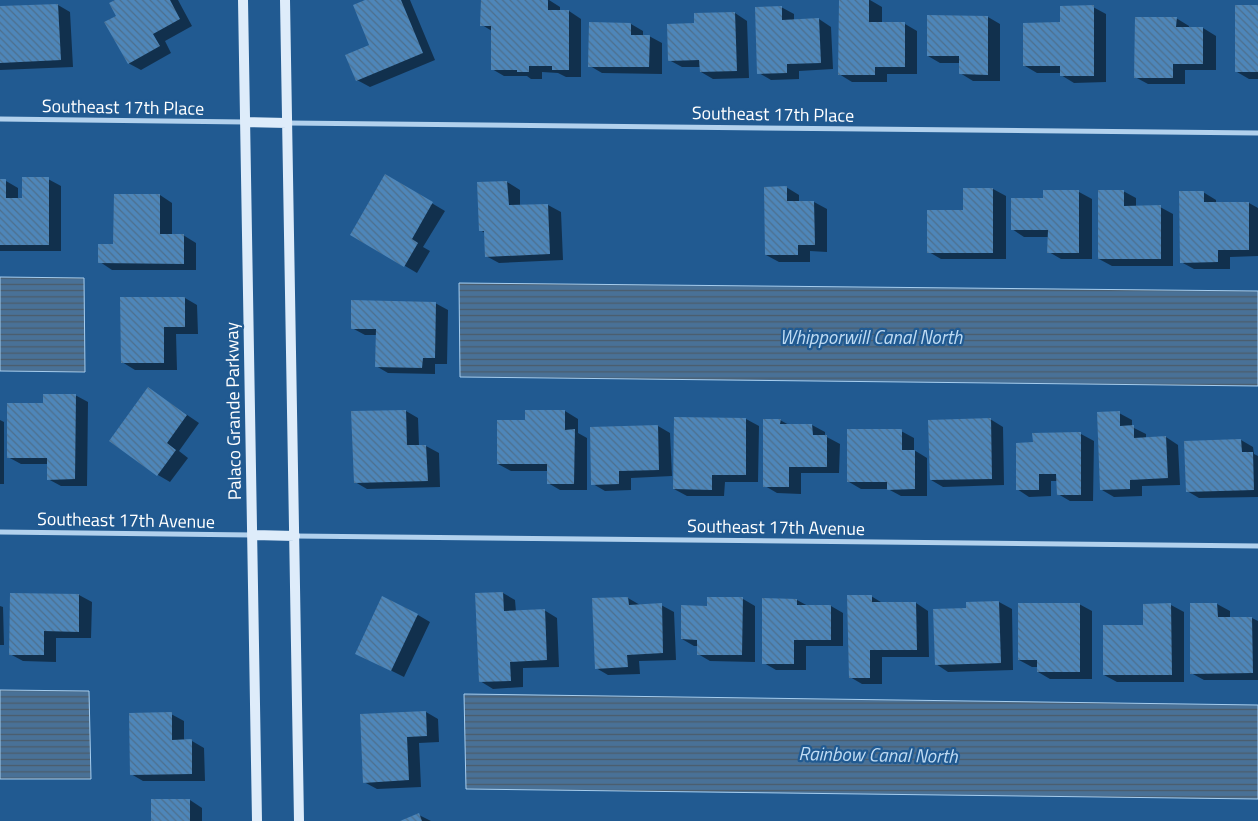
<svg xmlns="http://www.w3.org/2000/svg" width="1258" height="821" viewBox="0 0 1258 821" font-family="'Titillium Web',sans-serif">
<style>
.water{fill:url(#water-rules);stroke:#a6cdee}
.shadow{fill:#0007}
.building{fill:url(#building-back-hatch)}
.lines{fill:none;stroke-linecap:round;stroke-linejoin:round}
.street{stroke:#b2d1ed;stroke-width:5}
.secondary{stroke:#deecfa;stroke-width:10}
.labels{text-anchor:middle;dominant-baseline:central;stroke-width:4.5;stroke-linejoin:round;paint-order:stroke}
.street-label{font-size:18px;fill:#fff;stroke:#215a91}
.water-label{font-size:19px;font-style:italic;fill:#bfdbf3;stroke:#215a91}
</style>
<defs>
<pattern id="water-rules" width="6" height="5" patternUnits="userSpaceOnUse" patternTransform="scale(1.25)"><rect width="6" height="5" fill="#497197"/><path d="M0 2.5h6" fill="none" stroke="#4b5b6a"/></pattern>
<pattern id="building-back-hatch" width="6" height="6" patternUnits="userSpaceOnUse" patternTransform="scale(1.25)"><rect width="6" height="6" fill="#4e86b9"/><path d="M-1 5l2 2M0 0l6 6M5-1l2 2" fill="none" stroke="#4d6f8d"/></pattern>
</defs>
<rect width="100%" height="100%" fill="#215a91"/>
<path class="water" d="M0,277L84,278L85,372L0,371Z
M459,283L1258,291V386L460,377Z
M0,690L89,691L91,779H0Z
M464,694L1258,705V799L466,789Z"/>
<path class="shadow" d="M117,0H178L192,26L165,41L171,53L141,70L128,63L118,16Z
M368,0H410L435,60L370,87L357,80L371,46Z
M482,0H549L560,7V11H569L581,19V77H566L558,73L542,72V79H531L527,76H504L492,69V31L482,25Z
M840,0H870L882,7V23L905,24L917,31V74H887V82H852L839,74Z
M58,5L70,12L73,67L0,70V8Z
M1258,6V79H1249L1237,72Z
M781,7L794,14V20L819,19L831,27L833,69L799,71V79L771,80L759,73Z
M1093,7L1106,14V82L1074,83L1061,75V73H1037L1025,66L1062,24Z
M735,13L747,21L749,78L713,79L701,72L700,67H682L669,60L696,24Z
M988,17L1000,24V81H973L960,73V63H940L928,56Z
M1176,18L1189,26V28H1203L1216,36V70H1185V84H1148L1135,77Z
M631,24L643,31V36H649L662,43V74L602,73L590,66Z
M386,176L445,211L423,247L430,251L417,273L351,234Z
M48,179L61,186V251H0V181H6L18,188V200L23,199Z
M507,182L520,190V206L548,205L561,212L563,260L499,263L486,256L485,233L480,230L478,183Z
M786,187L799,195V202H814L827,209V252L810,251V262H779L766,255Z
M964,189H993L1006,196V259H941L929,252L964,211Z
M1123,191L1136,198V207H1160L1173,214V266H1112L1099,259Z
M1044,192H1079L1092,199V259H1061L1049,252V237H1024L1012,229L1045,199Z
M1203,192L1216,200V203H1249L1258,208V256L1230,257V269H1194L1181,262Z
M160,195L172,203V235H183L196,243V270H112L100,262Z
M185,298L197,305L198,334H176L177,370H135L122,362Z
M435,303L448,310L447,364H435V374L388,373L376,366L377,335H365L352,328Z
M149,389L199,423L179,451L188,458L170,482L158,475L111,440Z
M75,395L88,402L87,486H61L48,479V464H21L8,457L44,405Z
M406,411L418,418L419,446H426L439,453L440,487L367,489L355,482Z
M526,411H565L578,419V433L587,438V490H560L548,483V471H511L498,464L526,421Z
M1119,413L1132,420V427L1146,434V438L1166,437L1178,445L1180,485L1142,486V496L1114,497L1102,490Z
M675,419H746L759,426L758,482H725L724,496H687L674,489Z
M990,419L1003,427L1004,485L943,487L931,480Z
M0,420L4,422V484H0Z
M780,420L789,425H812L825,432V436L840,444L839,473H801V494L777,493L765,486Z
M658,426L670,433L672,476L631,478V490L605,491L593,484Z
M901,431L914,438V450L927,458V496H901L888,489H861L849,482Z
M1034,434H1081L1094,441L1093,501H1070L1058,494V481H1051V496L1029,497L1017,489L1034,444Z
M1241,440L1253,447L1254,454L1258,456V497L1199,498L1187,491Z
M503,593L515,600L516,612L544,610L557,618L559,667L523,668V687L493,689L480,681Z
M11,595H79L92,602L91,638H56V662L23,661L10,654Z
M871,596L884,604L916,603L928,611L929,657H882V684H862L850,677Z
M628,598L640,605H661L674,612L676,660L639,661L640,674L608,675L596,668Z
M743,599L755,606V662L710,661L698,654V646H694L682,639L708,607Z
M797,600L808,606H831L843,613V646H806V670H776L764,663Z
M999,602L1012,609L1013,670L948,672L936,664L967,609V603Z
M1079,604L1092,611V679H1050L1038,672V667H1032L1019,660Z
M1217,604L1230,611V618H1252L1258,621V680H1204L1191,673Z
M1144,605H1171L1184,612V682H1117L1104,675L1144,626Z
M0,606L3,607L4,645H0Z
M418,615L430,622L404,677L356,653Z
M426,712L438,719L439,742L419,743L421,787L377,789L364,782Z
M171,714L184,721V741H192L204,748L205,781H143L131,774Z
M190,800L202,808V821H152Z
M419,815L431,821H403Z"/>
<path class="building" d="M115,0H170L180,19L153,34L160,46L128,64L104,22L116,16L109,3Z
M365,0H401L423,53L356,81L345,55L369,45L353,5Z
M481,0H548V10H569V70H552V66H529V72H517V70H491V26H480Z
M839,0H869V22H905V67H875V75H838Z
M58,4L61,60L0,63V6Z
M1094,5V76H1060V66H1023V23L1060,22V6Z
M1235,5H1258V72H1235Z
M782,6V20L819,18L821,63L787,64V73L757,74L755,7Z
M735,12L737,71L700,72L699,60L668,61L667,24L694,23V13Z
M927,15L988,16V75L959,74V56H927Z
M1135,17H1177L1176,27H1203V64H1173V78H1134Z
M589,22L631,23V35H650L649,67H588Z
M385,174L433,202L412,239L418,243L404,267L350,235Z
M22,177H49V245H0V179H6V198H22Z
M507,181L509,205L548,204L550,254L485,257L484,231H479L477,182Z
M787,186V201H814L815,245H798V255H765L764,187Z
M963,188H993V253H927V210H963Z
M1043,190H1079V253H1047L1048,230H1011V198H1043Z
M1098,190H1124V206L1161,205V259H1098Z
M1179,191H1204V202H1249V250H1218V262L1180,263Z
M114,194H160V234H184V264L98,263V244H113Z
M120,297H185V327H164V363H121Z
M351,300L436,302L435,358H423L422,368L375,367L376,329H351Z
M148,387L187,415L167,443L176,450L157,476L109,441Z
M43,394H76L75,479L47,480V458H7V403H43Z
M406,410L407,445H426L428,481L354,483L351,411Z
M525,410H565V430L575,429L574,484H547V464H497V420H525Z
M1120,411V426L1134,425V438L1166,436L1168,478L1130,480V489L1100,490L1097,412Z
M674,417L746,418V475H712V490L673,489Z
M991,418L992,479L930,480L928,420Z
M763,419H781L780,424H812L813,435H827V467H789V487H763Z
M658,425L659,470L619,471V484L591,485L590,427Z
M847,429H902V450H915V489L887,490V482H847Z
M1081,432V495H1057L1056,474H1039V490H1016V443L1033,442L1032,433Z
M1241,439L1242,452H1253L1254,490L1186,492L1184,441Z
M503,592L504,611L545,609L547,660L510,662L511,681L479,682L475,593Z
M10,593L79,594V632L44,631V655H9Z
M847,595H872V602H916L917,650H870V678H849Z
M382,596L418,614L391,671L355,654Z
M628,597L629,605L662,603L663,653L627,655L628,667L595,669L592,598Z
M707,597H743L742,655H697V640L681,639V605L707,606Z
M762,598L797,599V605H831V640H794V664H762Z
M999,601L1001,663L935,665L933,609L966,608V602Z
M1018,603H1080V672H1037V660H1018Z
M1171,603L1172,675H1103V625H1143V604Z
M1190,603H1217L1218,617H1252L1253,673L1190,674Z
M426,711L427,736L407,737L409,780L363,783L360,714Z
M172,712V740L192,739V774L130,775L129,713Z
M151,799H190V821H151Z
M419,813L422,821H400Z"/>
<g class="lines">
<path class="street" d="M0,119L245,122
M288,123L1258,133
M0,532L252,535
M295,536L1258,546"/>
<path class="secondary" d="M243,0L257,821
M285,0L299,821
M245,122L287,123
M252,535L295,536"/>
</g>
<g class="labels">
<g class="street-label">
<text transform="translate(123 107) rotate(1)">Southeast 17th Place</text>
<text transform="translate(773 114) rotate(1)">Southeast 17th Place</text>
<text transform="translate(233 411) rotate(-91)">Palaco Grande Parkway</text>
<text transform="translate(126 520) rotate(1)">Southeast 17th Avenue</text>
<text transform="translate(776 527) rotate(1)">Southeast 17th Avenue</text>
</g>
<g class="water-label">
<text x="871" y="336">Whipporwill Canal North</text>
<text transform="translate(878 754) rotate(1)">Rainbow Canal North</text>
</g>
</g>
</svg>
